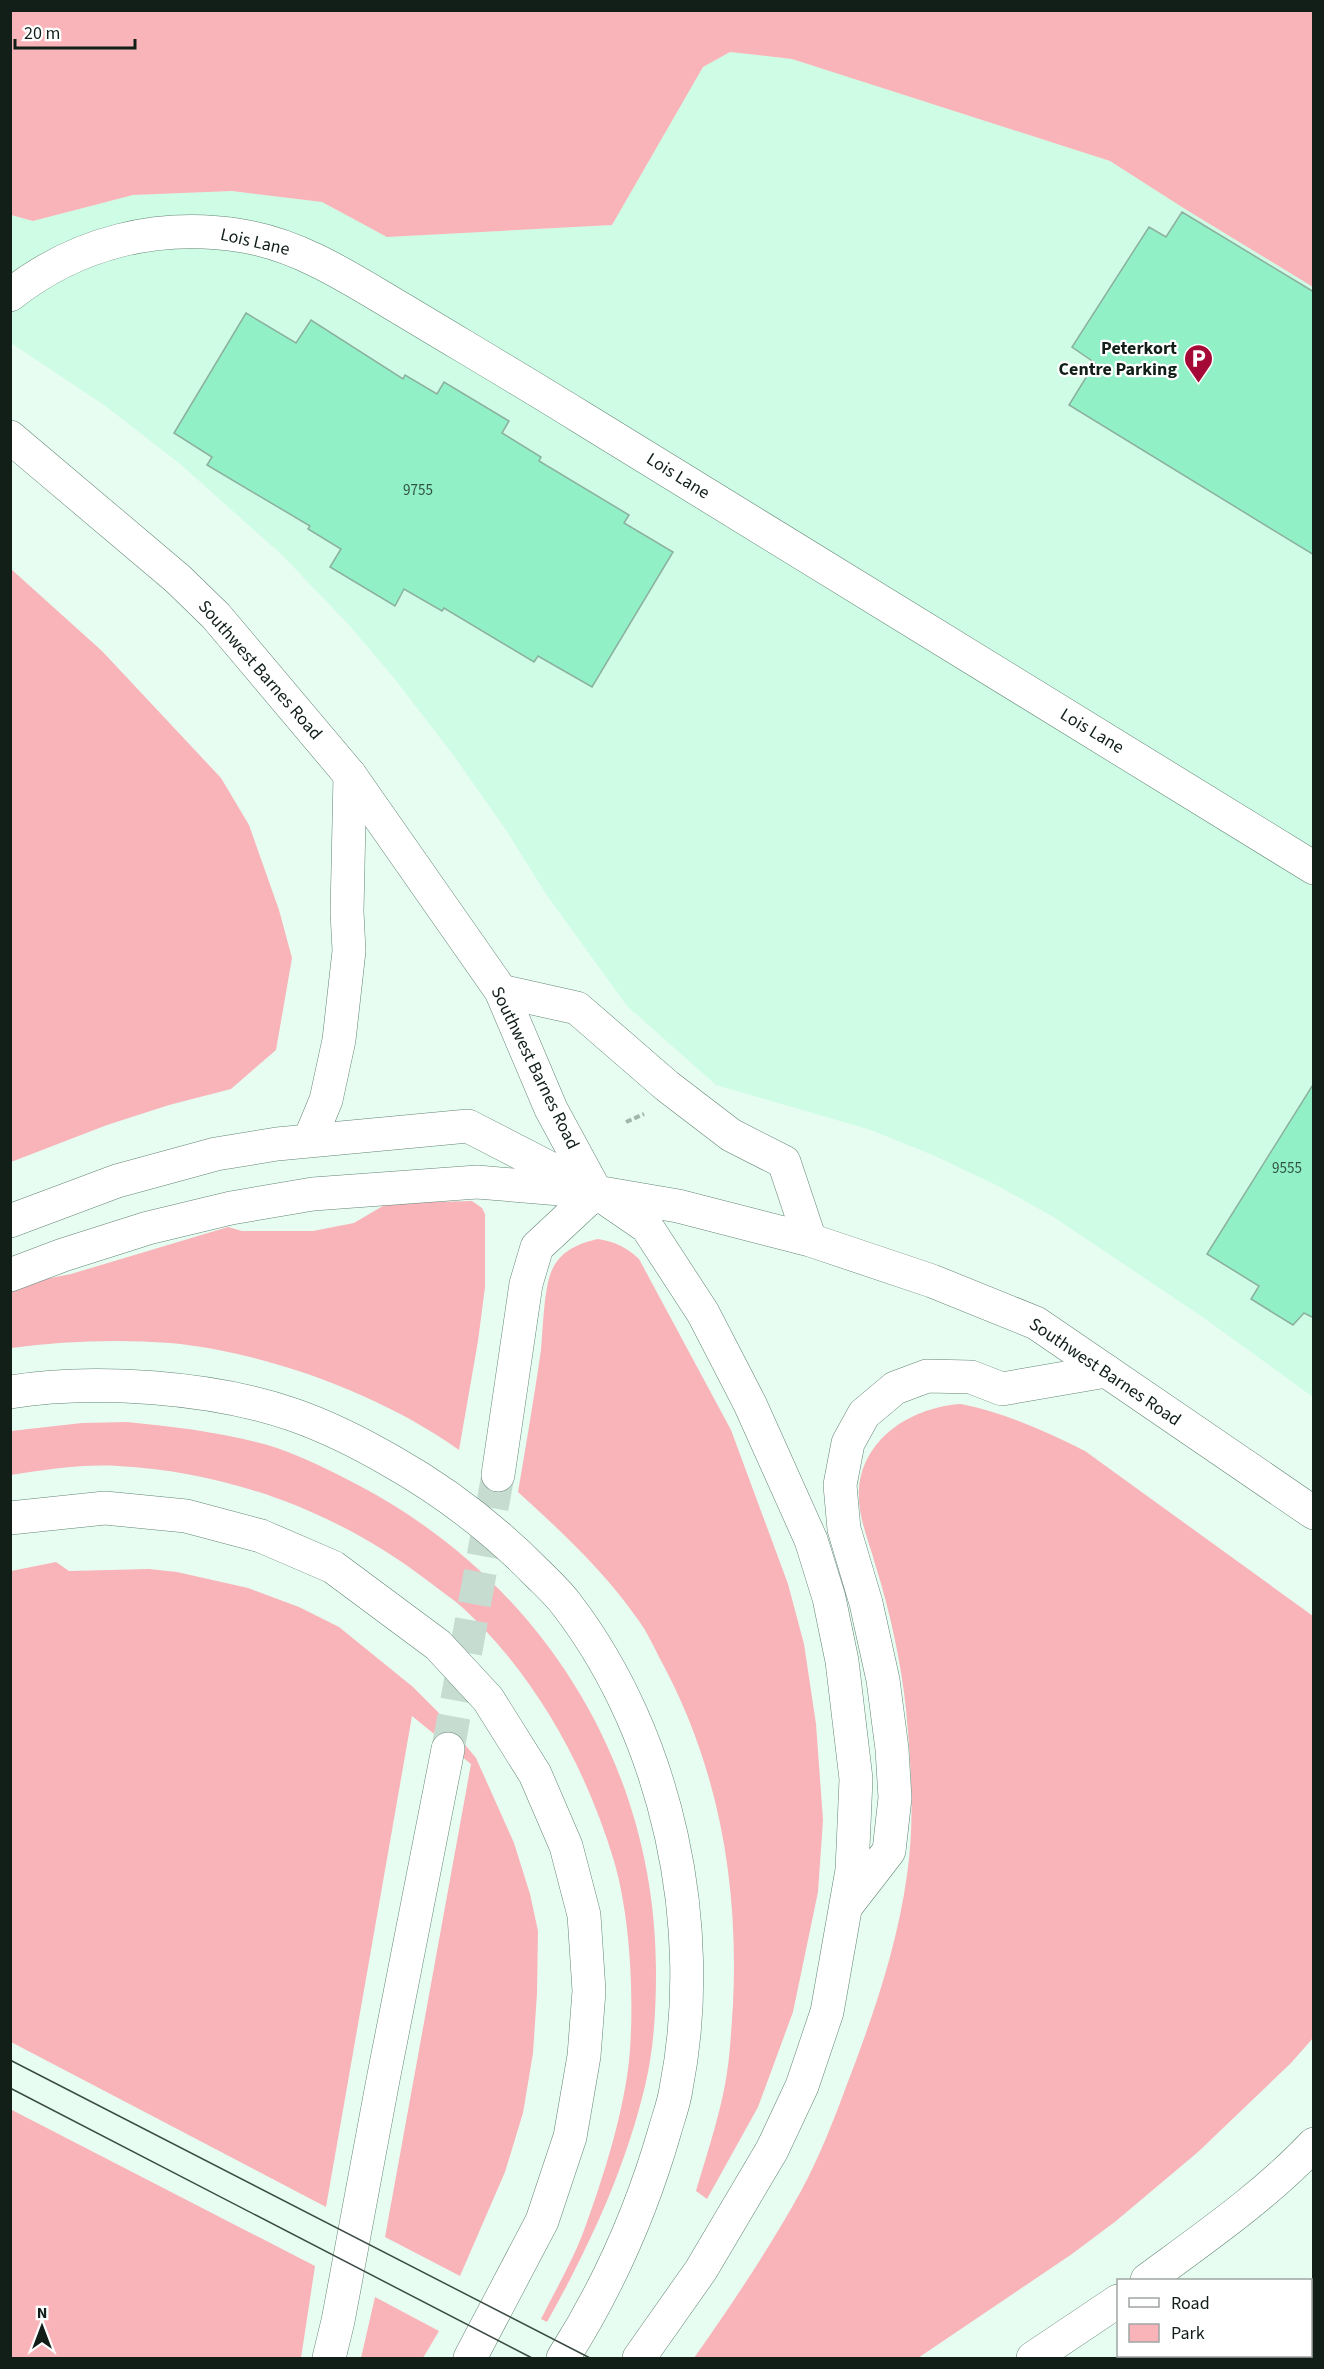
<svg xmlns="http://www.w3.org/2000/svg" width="1324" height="2369" viewBox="0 0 1324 2369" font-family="'Source Sans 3',sans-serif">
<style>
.built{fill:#cefce5}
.green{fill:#f8b4b8}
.building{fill:#91f0c5;stroke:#8caf9e;stroke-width:1.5}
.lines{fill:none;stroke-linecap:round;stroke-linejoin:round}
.highway-tunnel{stroke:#c7dcd1;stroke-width:33;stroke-dasharray:33 16;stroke-linecap:butt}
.minor-casing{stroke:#638575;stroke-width:34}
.major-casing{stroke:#638575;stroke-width:34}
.highway-casing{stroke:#638575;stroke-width:34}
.path{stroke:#a1b5ab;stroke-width:4;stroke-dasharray:6 3;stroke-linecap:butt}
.minor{stroke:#fff;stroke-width:33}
.major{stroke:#fff;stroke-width:33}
.highway{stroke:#fff;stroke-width:33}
.tram{stroke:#3c4c44;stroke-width:1.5}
.labels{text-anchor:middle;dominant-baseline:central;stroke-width:4.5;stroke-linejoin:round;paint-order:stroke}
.number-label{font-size:15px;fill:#315343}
.street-label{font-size:18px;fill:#111f18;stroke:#fff}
.poi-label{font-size:18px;font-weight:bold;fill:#111f18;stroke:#fff;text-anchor:end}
</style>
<rect width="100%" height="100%" fill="#e7fdf2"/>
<path class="built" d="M730,52L792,59L1110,161L1185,209L1313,287V1397L1204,1318L1052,1216L996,1185L935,1156L871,1130L716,1085L627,1006L546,894L506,830L454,756L394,678L349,625L281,554L179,463L104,405L11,343L10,215L33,221L133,195L232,191L322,202L387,237L612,225L703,67Z"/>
<path class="green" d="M10,11H1313V287L1185,209L1110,161L792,59L730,52L703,67L612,225L387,237L322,202L232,191L133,195L33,221L11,215Z
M11,569L102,651L221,778L249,825L279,910L292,958L276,1050L231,1089L169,1105L107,1125L11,1162Z
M472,1201L482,1208L485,1214V1287L478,1341L459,1450C381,1394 266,1352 170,1343C117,1339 63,1341 11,1348V1292L46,1279L71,1274L228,1227L242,1231H313L354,1223L388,1203Z
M598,1239C616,1242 626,1247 639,1259L731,1430L788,1584L804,1644L816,1724L823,1820L818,1892L793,2012L758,2107L707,2199L696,2191C706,2157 717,2124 724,2090C730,2061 731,2032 733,2004C739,1882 718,1764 659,1657C653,1645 647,1632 639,1621C605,1572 562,1532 518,1492C526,1445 534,1398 541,1350C543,1330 544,1283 553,1268C562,1250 580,1243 598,1239Z
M961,1404C1006,1413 1045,1431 1085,1451L1313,1616V2038L1291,2063L1198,2152L1116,2221L1072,2254L918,2358H694C732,2304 769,2249 801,2191C819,2158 833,2122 846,2087C872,2019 897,1948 907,1875C915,1821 911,1764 906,1709C901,1662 890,1612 876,1567C869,1541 857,1516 859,1488C864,1436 914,1407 961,1404Z
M127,1422C178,1427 228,1433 277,1448C306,1458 333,1472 360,1486C541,1582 656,1765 656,1971C656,2009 654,2049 645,2086C625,2170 589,2247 547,2322L541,2319C555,2291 572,2262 583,2233C603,2179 626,2107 630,2050C634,1992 630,1916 614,1861C586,1767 535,1675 463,1608C452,1598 439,1590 428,1581C338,1512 230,1472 118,1466C82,1464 45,1470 11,1475V1431L82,1423Z
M56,1562L69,1571L149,1569L177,1572L248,1588L299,1607L339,1627L413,1687L438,1712L476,1758L514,1843L530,1894L538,1931L537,1993L533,2053L523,2113L505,2172L460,2276L385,2237L471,1764L412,1716L326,2207L11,2042V1571Z
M10,2109L315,2266L301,2358H11Z
M375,2297L439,2331L423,2358H361Z"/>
<path class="building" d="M1182,212L1314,292V555L1069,405L1095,363L1072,347L1149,227L1166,237Z
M246,313L296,343L311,320L403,379L405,375L437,394L444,382L509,421L502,433L541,457L539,461L629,515L624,523L673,552L592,687L538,656L534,662L444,608L442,611L404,589L395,606L330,567L341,549L308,529L310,526L207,465L212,457L174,433Z
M1314,1083V1318L1304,1313L1293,1325L1251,1299L1259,1286L1207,1254Z"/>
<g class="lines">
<path class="highway-tunnel" d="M448,1749L498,1475"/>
<defs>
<path id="minor" d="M10,295C77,242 159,222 243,236C303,246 354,281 405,311C463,346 521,380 579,416C824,566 1069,717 1314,868
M309,1141L326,1100L339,1040L349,951L347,912L350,775
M10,1221L117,1181L216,1154L277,1144L468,1126L596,1192"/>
<path id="major" d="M10,437L178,579L216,616L350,775L501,991L551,1109L596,1192L678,1206L810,1240L932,1281L1036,1323L1314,1513
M501,991L577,1008L667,1086L731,1135L784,1162L810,1240
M1147,2280C1204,2238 1265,2196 1314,2144
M1033,2358L1118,2301"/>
<path id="highway" d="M10,1275L63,1255L148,1228L231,1208L313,1194L477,1182L596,1192L647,1227L703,1313L750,1404L811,1540L829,1598L842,1661L856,1779L852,1870L827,2012L802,2086L772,2150L701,2270L639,2358
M10,1392C94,1378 214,1387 294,1415C328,1427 360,1443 391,1461C446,1492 494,1529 538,1574C548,1584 559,1594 567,1605C668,1737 708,1927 676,2089C674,2103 669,2116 665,2130C642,2210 607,2289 563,2358
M498,1475L526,1284L537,1247L596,1192
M10,1518L105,1508L186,1516L261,1536L333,1567L438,1645L488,1699L535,1774L566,1846L584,1915L589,1991L584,2056L570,2137L542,2221L470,2358
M848,1904L889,1851L895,1798L892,1749L883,1680L866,1603L844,1529L840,1485L848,1443L864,1414L895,1388L927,1376L971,1377L1002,1389L1106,1371
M329,2358L338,2321L383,2080L448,1749"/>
</defs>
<use href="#minor" class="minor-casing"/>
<use href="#major" class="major-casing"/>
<use href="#highway" class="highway-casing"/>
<path class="path" d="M626,1122L644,1114"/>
<use href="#minor" class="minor"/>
<use href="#major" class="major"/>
<use href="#highway" class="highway"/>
<path class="tram" d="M10,2060L590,2358
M10,2088L532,2358"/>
</g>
<defs>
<symbol id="parking-pin" viewBox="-11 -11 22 30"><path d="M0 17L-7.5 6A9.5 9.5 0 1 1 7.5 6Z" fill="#a50a36" stroke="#fff"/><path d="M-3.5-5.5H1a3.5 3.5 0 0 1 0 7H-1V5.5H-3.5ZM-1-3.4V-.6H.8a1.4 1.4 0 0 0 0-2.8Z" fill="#fff"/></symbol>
</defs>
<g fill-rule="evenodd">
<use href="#parking-pin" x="1182" y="342" width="33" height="45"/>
</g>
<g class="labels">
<g class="number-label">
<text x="418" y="490">9755</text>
<text x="1287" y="1168">9555</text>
</g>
<g class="street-label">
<text transform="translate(255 242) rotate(13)">Lois Lane</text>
<text transform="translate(678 476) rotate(32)">Lois Lane</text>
<text transform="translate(260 670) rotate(49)">Southwest Barnes Road</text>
<text transform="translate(1092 731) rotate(31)">Lois Lane</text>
<text transform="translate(535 1068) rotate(64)">Southwest Barnes Road</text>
<text transform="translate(1105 1372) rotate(34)">Southwest Barnes Road</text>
</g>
<g class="poi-label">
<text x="1177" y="348">Peterkort<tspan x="1177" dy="21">Centre Parking</tspan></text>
</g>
</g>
<rect width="1324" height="2369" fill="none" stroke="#111f18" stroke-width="24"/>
<rect x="1117" y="2279" width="195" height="78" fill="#ffffff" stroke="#a0a5a3" stroke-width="1.5"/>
<rect x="1129" y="2298" width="30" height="9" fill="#ffffff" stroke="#a0a5a3" stroke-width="1.5"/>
<text x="1171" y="2309" font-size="18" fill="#111f18">Road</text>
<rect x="1129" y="2324" width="30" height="18" fill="#f8b4b8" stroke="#a0a5a3" stroke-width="1.5"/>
<text x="1171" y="2339" font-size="18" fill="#111f18">Park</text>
<g transform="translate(42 2327)" stroke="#ffffff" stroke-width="4.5" paint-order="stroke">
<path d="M0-4.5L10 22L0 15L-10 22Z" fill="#111f18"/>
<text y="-9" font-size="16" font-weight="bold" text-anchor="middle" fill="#111f18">N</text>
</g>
<path d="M15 39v9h120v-9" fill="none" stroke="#111f18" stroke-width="3"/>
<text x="24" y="39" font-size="18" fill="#111f18" stroke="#ffffff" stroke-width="4.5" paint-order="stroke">20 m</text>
</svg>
